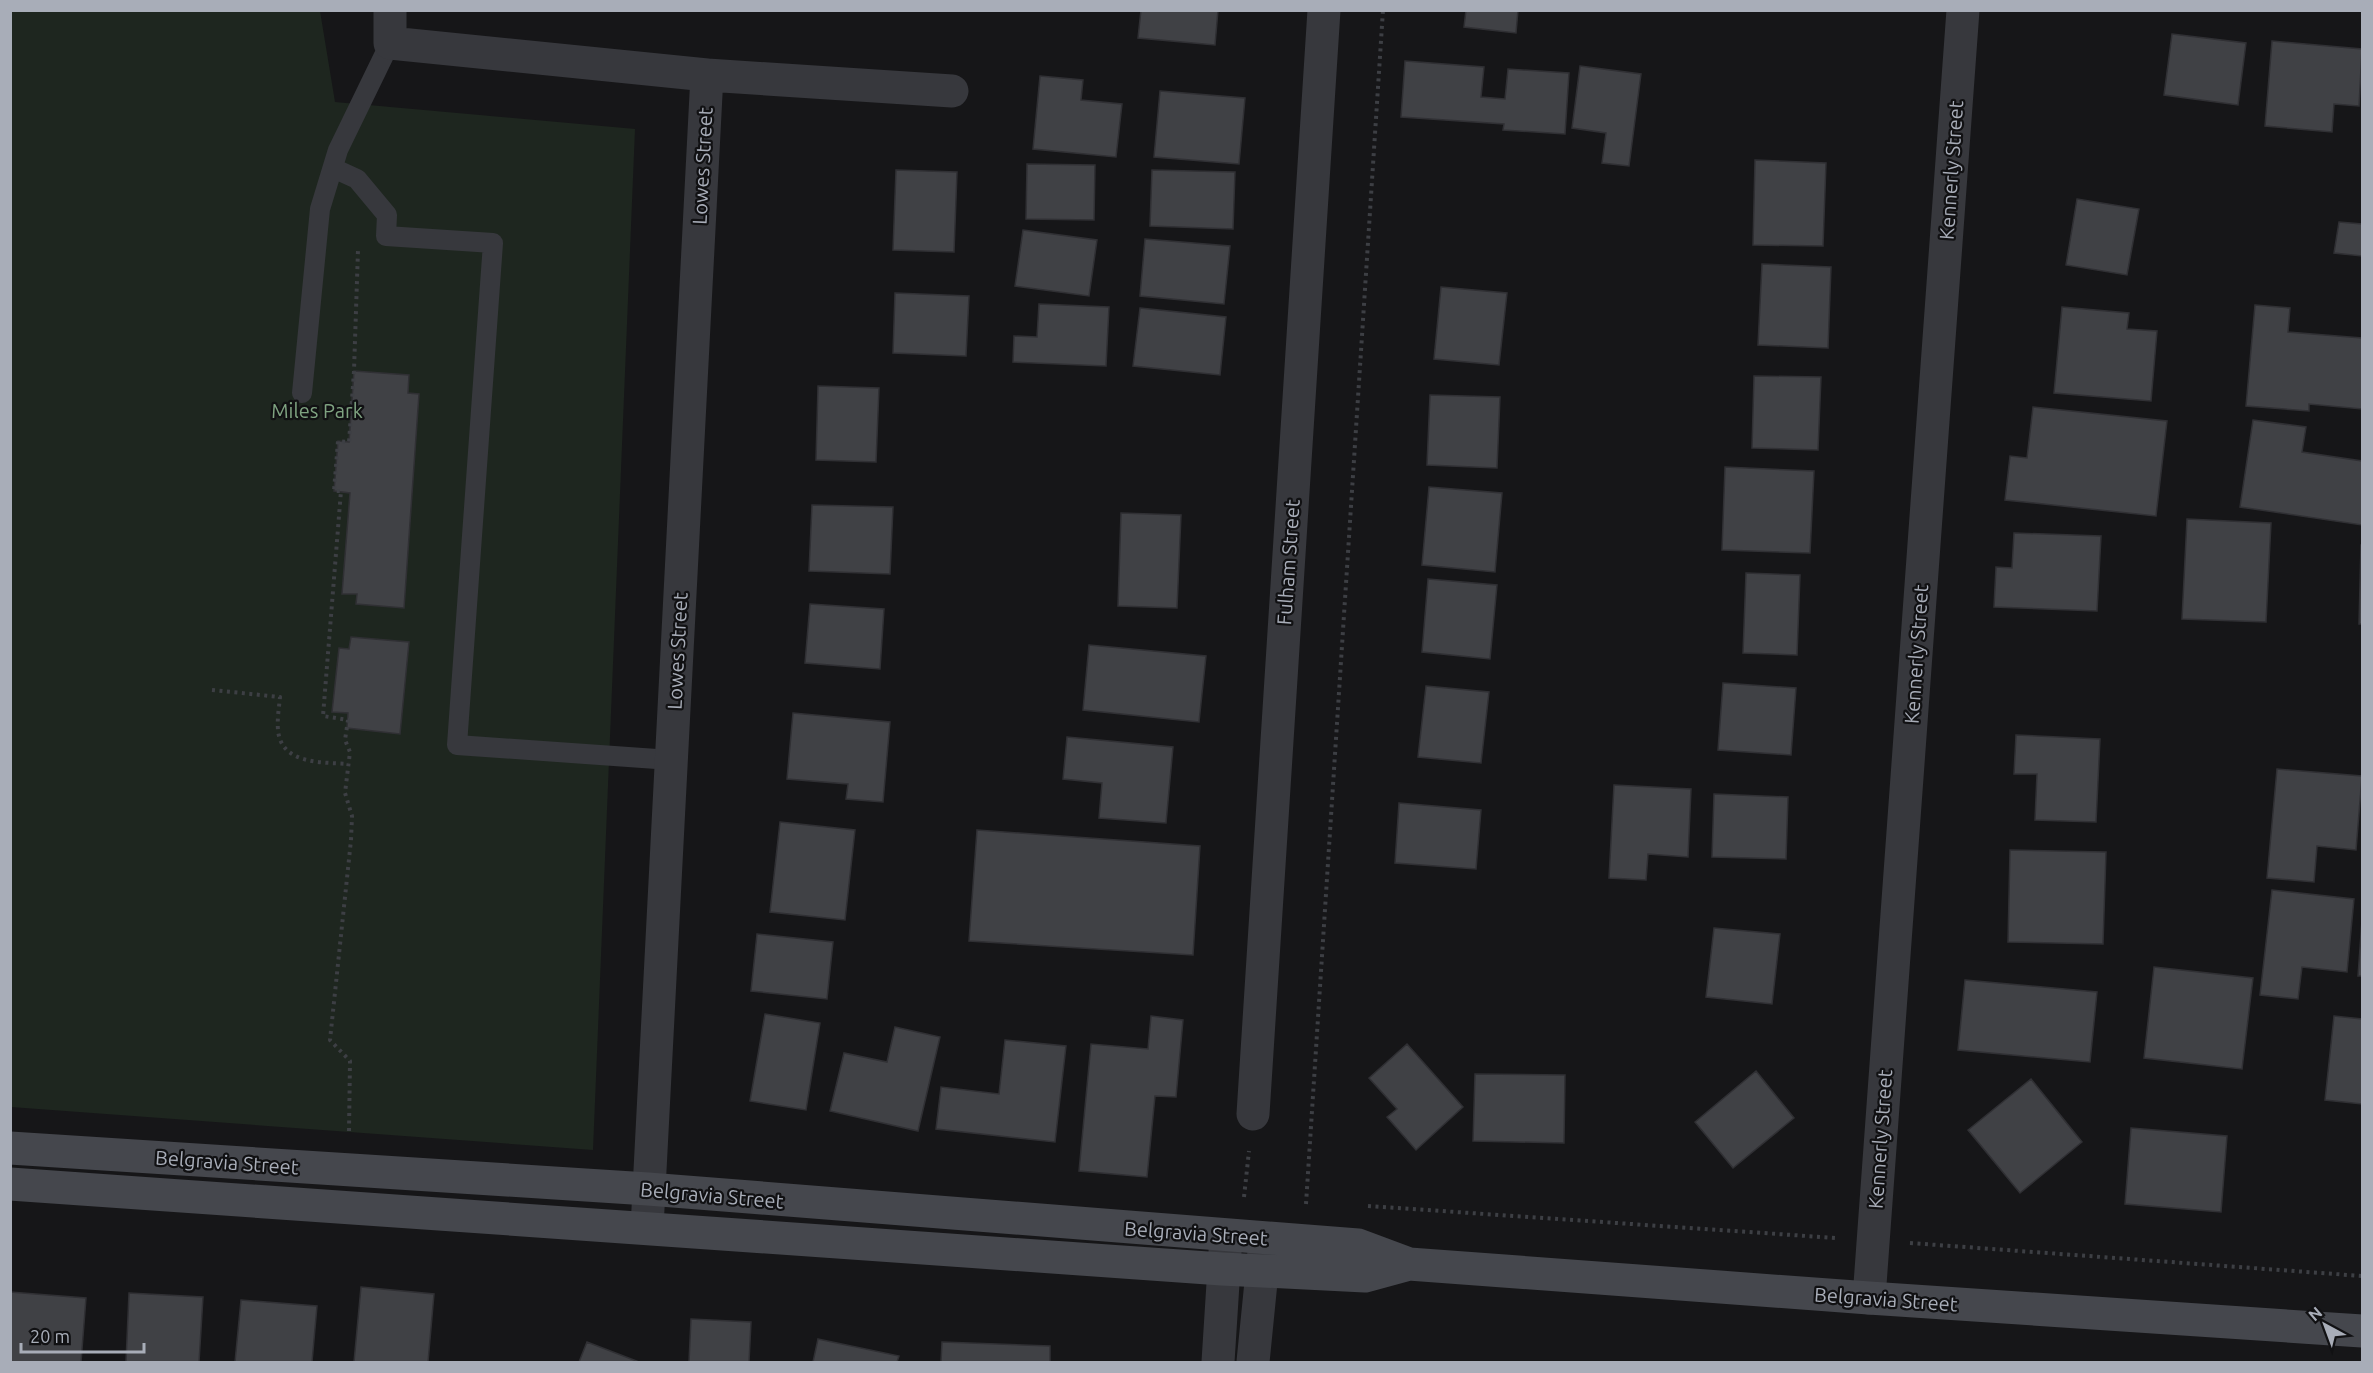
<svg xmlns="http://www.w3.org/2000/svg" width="2373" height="1373" viewBox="0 0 2373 1373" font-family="Ubuntu,sans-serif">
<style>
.green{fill:#1e261f}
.building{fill:#404145;stroke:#303034;stroke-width:1.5}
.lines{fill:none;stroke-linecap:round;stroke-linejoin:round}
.path{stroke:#3d3f44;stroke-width:4;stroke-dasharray:3 4.5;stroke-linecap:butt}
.lane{stroke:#37383d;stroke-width:20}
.street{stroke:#37383d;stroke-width:33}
.secondary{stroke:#45474d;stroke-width:33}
.labels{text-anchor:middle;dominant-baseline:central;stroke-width:4.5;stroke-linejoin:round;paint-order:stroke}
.street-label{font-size:20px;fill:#a8adb8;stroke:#111113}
.park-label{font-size:20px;fill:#7fa381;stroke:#111113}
</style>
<rect width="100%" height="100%" fill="#161618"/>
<path class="green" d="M10,11H320L335,102L635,129L593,1150L11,1107Z"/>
<path class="building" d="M1141,10H1218L1215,45L1138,38Z
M1466,10H1518L1516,33L1464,27Z
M2172,34L2246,43L2238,105L2164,95Z
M2272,41L2362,49L2359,106L2334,104L2332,132L2265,126Z
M1405,61L1484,67L1481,97L1505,99L1508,69L1569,73L1565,134L1503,130L1504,124L1401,117Z
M1580,66L1641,74L1629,166L1602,163L1606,133L1572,128Z
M1040,76L1083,80L1081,100L1122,104L1116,157L1033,149Z
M1160,91L1245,98L1239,164L1154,157Z
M1755,160L1826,163L1823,246L1753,245Z
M1027,164L1095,165L1094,220L1026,219Z
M896,170L957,172L954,252L893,250Z
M1152,170L1235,172L1233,229L1150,226Z
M2077,199L2139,209L2127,275L2066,265Z
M2339,222L2362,224V256L2334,253Z
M1023,230L1097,240L1089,296L1015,286Z
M1145,239L1230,246L1224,304L1140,296Z
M1762,264L1831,267L1828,348L1758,345Z
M1441,287L1507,293L1499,365L1434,359Z
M895,293L969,296L966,356L893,353Z
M1039,304L1109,307L1106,366L1013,362L1014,336L1037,337Z
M2255,305L2290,308L2288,332L2362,338V409L2309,404V411L2246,406Z
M2062,307L2129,313L2127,329L2157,331L2151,401L2054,393Z
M1140,308L1226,317L1220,375L1133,366Z
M354,371L409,375L408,393L419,394L404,608L356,604L357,594H342L350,493L334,491L338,441L349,442Z
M1754,376L1821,377L1818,450L1752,448Z
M818,386L879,388L876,462L816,460Z
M1430,395L1500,397L1497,468L1427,465Z
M2033,407L2167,421L2156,516L2005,500L2010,456L2027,458Z
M2253,420L2306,427L2302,452L2362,461V525L2240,507Z
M1725,467L1814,471L1810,553L1722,550Z
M1429,487L1502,493L1495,572L1422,565Z
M812,505L893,507L890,574L809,571Z
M1121,513L1181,515L1177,608L1118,606Z
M2187,519L2271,523L2266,622L2182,619Z
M2014,533L2101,536L2097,611L1994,607L1996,567L2012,568Z
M2361,545H2362V624H2359Z
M1746,573L1800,575L1797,655L1743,653Z
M1428,579L1497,585L1490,659L1422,652Z
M810,604L884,609L880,669L805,663Z
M351,637L409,642L400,734L347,728L348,713L332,712L339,648L349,649Z
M1089,645L1206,656L1199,722L1083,710Z
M1723,683L1796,688L1791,755L1718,750Z
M1426,686L1489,692L1481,763L1418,757Z
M793,713L890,722L883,802L846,799L848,784L787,779Z
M2016,735L2100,739L2096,822L2035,820L2037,774H2014Z
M1067,737L1173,747L1166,823L1099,818L1102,783L1063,779Z
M2277,769L2362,776L2356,850L2317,846L2314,882L2267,878Z
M1614,785L1691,789L1688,857L1648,854L1646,880L1609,878Z
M1714,794L1788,797L1786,859L1712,857Z
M1399,803L1481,810L1476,869L1395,863Z
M780,822L855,830L845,920L770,912Z
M977,830L1200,846L1193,955L969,941Z
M2010,850L2106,852L2103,944L2008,942Z
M2272,890L2354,899L2347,972L2302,967L2298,999L2260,995Z
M2362,920V976H2358Z
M1714,928L1780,934L1772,1004L1706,997Z
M757,934L833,942L827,999L751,991Z
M2154,967L2253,978L2242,1069L2144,1058Z
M1965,980L2097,992L2090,1062L1958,1050Z
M765,1014L820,1023L806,1110L750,1101Z
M1151,1016L1183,1020L1176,1097L1155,1096L1147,1177L1079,1171L1091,1044L1148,1049Z
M2334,1016L2362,1019V1104L2325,1100Z
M895,1027L940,1037L918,1131L830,1111L844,1053L887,1062Z
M1005,1040L1066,1046L1055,1142L936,1129L941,1087L999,1094Z
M1407,1044L1463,1107L1416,1150L1387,1117L1397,1109L1369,1078Z
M1756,1071L1794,1118L1733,1168L1695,1122Z
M1475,1074L1565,1075L1564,1143L1473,1141Z
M2031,1079L2082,1142L2020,1193L1968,1130Z
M2131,1128L2227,1136L2221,1212L2125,1204Z
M361,1287L434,1294L428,1362H354Z
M10,1292L86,1298L81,1362H10Z
M129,1293L203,1297L199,1362H126Z
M241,1300L317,1306L312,1362H235Z
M691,1319L751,1322L749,1362H689Z
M818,1339L899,1356L897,1362H813Z
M587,1342L639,1362H579Z
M942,1342L1050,1346V1362H941Z"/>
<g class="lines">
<path class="path" d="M212,690L280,697C279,708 277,719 278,730C281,765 323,762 348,764
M349,1131L350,1061L330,1040L351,840L352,816L345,793L350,752L345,740L348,720L323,716L341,491H334L338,441L349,442L354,371L358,250
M1244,1197L1249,1151
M1306,1204L1383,10
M1368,1206L1836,1238
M1910,1243L2362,1276"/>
<path class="lane" d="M333,168L357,179L387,215L386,236L493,243L457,745L671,760
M302,393L320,209L338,150L390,43"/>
<path class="street" d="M390,10V43L707,75L647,1228
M707,75L952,91
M1253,1114L1324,10
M1869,1298L1963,10
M1218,1362L1226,1236
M1253,1362L1265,1242"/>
<path class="secondary" d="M10,1148L648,1189L1358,1245L1409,1264L1869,1298L2362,1331
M10,1184L1222,1269L1365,1276L1409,1264"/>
</g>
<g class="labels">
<g class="street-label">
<text transform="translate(702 166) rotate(-87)">Lowes Street</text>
<text transform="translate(1951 170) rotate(-86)">Kennerly Street</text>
<text transform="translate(1288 562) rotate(-86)">Fulham Street</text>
<text transform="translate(677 651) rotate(-87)">Lowes Street</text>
<text transform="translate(1916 654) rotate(-86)">Kennerly Street</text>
<text transform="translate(1880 1139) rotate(-86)">Kennerly Street</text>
<text transform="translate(227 1162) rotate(4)">Belgravia Street</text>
<text transform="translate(712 1195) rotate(5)">Belgravia Street</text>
<text transform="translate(1196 1233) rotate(4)">Belgravia Street</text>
<text transform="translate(1886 1299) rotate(4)">Belgravia Street</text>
</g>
<g class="park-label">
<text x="317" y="410">Miles Park</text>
</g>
</g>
<rect width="2373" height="1373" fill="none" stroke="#a8adb8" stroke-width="24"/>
<g transform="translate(2325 1325) rotate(319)" stroke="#111113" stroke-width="4.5" paint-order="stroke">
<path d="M0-4.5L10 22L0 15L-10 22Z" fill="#a8adb8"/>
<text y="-9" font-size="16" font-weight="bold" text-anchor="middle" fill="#a8adb8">N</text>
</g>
<path d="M21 1343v9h123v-9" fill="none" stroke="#a8adb8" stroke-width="3"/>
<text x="30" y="1343" font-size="18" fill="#a8adb8" stroke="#111113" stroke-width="4.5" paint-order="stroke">20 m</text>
</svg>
